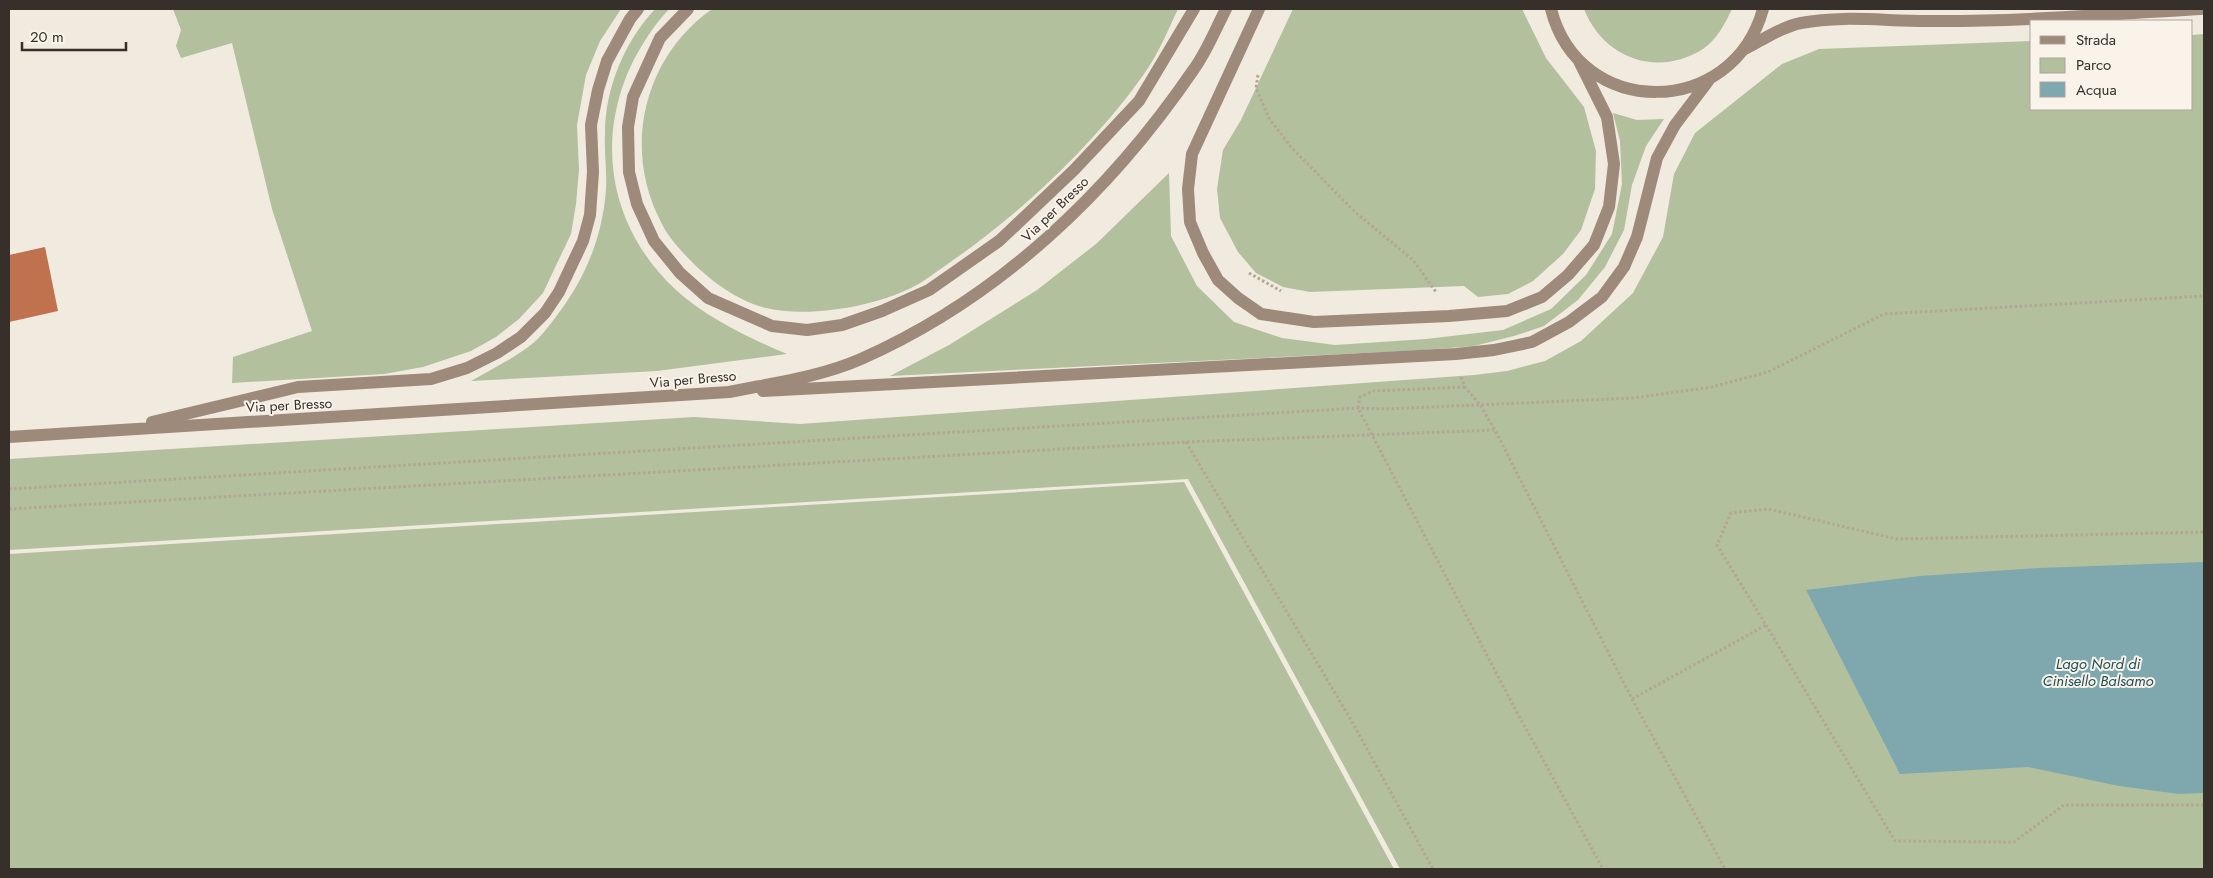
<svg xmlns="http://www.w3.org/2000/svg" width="2213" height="878" viewBox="0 0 2213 878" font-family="Jost,sans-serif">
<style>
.green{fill:#b2c09e}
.water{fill:#7ea8ad}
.building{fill:#c0714d}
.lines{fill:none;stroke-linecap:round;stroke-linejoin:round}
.path{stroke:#b5a594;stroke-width:3;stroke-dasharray:2.5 2.5;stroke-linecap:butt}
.secondary{stroke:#9d8a7b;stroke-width:12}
.labels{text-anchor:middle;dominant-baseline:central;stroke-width:4;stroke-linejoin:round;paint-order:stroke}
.street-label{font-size:14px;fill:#372f29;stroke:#f9f3ea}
.water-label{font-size:15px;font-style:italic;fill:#215057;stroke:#f9f3ea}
</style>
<rect width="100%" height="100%" fill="#f1eade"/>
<path class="green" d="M173,9H621L600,41L586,75L577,125L579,170L576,204L571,234L543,293L519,319L496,337L471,351L423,367L384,374L232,383L233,357L312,331L272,209L232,43L181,58L176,46L181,30Z
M655,9H669C593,93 591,211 676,290C707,318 749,338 787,354L657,371L471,381C492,369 513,359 532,344C541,337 548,327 555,318C585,279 602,239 606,190C607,171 604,152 605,133C605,88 625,41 655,9Z
M712,9H1178C1168,30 1158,55 1144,74C1094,145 1020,214 949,263C937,271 924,282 911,288C872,307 808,318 766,308C738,301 712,282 692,262C680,250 668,237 661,222C622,148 644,57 712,9Z
M1293,9H1522L1546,58L1584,107L1596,151L1595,189L1581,230L1563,254L1533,281L1508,294L1478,297L1464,286L1310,292L1283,287L1256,273L1238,252L1220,218L1217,189L1223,150L1241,120Z
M1584,9H1732C1725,24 1717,39 1703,49C1657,78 1603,58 1584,9Z
M2204,34V869H1400L1188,479L9,550V459L694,417L800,424L1474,375L1507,371L1545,361L1581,341L1633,293L1663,237L1674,174L1695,133L1782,64L1819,49L2032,41V109H2192V35Z
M1613,113L1637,120L1664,119L1646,146L1632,185L1624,230L1605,267L1578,300L1544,326L1514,336L1474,346L1424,350L890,376L949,345L1037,290L1096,244L1169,173L1171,236L1197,286L1234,322L1282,338L1335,345L1426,339L1503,330L1551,309L1586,275L1612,234L1622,184L1620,141Z
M1184,482L1394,869H9V554Z"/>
<path class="water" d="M2204,562V793L2179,794L2119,786L2028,767L1900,774L1806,590L1920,576L2039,568Z"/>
<path class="building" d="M45,247L58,311L9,322V255Z"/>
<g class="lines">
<path class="path" d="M1258,75L1256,88L1269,118L1291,147L1355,212L1413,260L1436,292
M1249,273L1281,291
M1461,377L1465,387L1480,405L1495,430L1632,699L1725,869
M1465,387L1373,391L1360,397L1358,408L1514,707L1603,869
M1186,442L1351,720L1433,869
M9,489L1358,408L1386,409L1633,398L1712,387L1768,372L1884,314L2204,296
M9,509L1186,442L1495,430
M1766,625L1895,841L2014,842L2064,805H2204
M1632,699L1766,625L1717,545L1731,513L1768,509L1897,539L2204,532"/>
<path class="secondary" d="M688,9L660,38L633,97L628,127L629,172L637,204L654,241L680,273L708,298L772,326L807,330L842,325L882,311L929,290L999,241L1074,170L1139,101L1194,9
M1259,9L1192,154L1188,189L1190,222L1203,253L1218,280L1238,298L1261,314L1314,322L1449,316L1507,311L1542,297L1568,275L1594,245L1609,207L1614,164L1607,117L1579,61
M1551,9C1579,120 1733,119 1763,9
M1743,50C1761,41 1781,27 1801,23C1842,15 1884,21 1926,21C2018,22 2110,14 2201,9
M763,391L1456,354L1494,350L1532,342L1569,322L1602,297L1624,267L1637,237L1657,158L1675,125L1709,80
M152,422L298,387L431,379L467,368L497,353L521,337L545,313L559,292L583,241L590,215L593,172L591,125L598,90L607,61L630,19L638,9
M9,437L729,392C773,383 820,377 861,359C999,298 1110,192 1194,69C1207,51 1216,28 1226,9"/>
</g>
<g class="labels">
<g class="street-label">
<text transform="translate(1055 209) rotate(-44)">Via per Bresso</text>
<text transform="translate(693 379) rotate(-5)">Via per Bresso</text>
<text transform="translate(289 405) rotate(-3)">Via per Bresso</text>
</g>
<g class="water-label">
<text x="2098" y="664">Lago Nord di<tspan x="2098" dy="17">Cinisello Balsamo</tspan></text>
</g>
</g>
<rect width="2213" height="878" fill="none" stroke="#372f29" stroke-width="20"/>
<rect x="2030" y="20" width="162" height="90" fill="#f9f3ea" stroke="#aba59d"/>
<rect x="2040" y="36" width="25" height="8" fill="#9d8a7b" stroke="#aba59d"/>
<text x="2076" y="45" font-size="15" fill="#372f29">Strada</text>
<rect x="2040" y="58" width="25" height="15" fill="#b2c09e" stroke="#aba59d"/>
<text x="2076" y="70" font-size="15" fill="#372f29">Parco</text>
<rect x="2040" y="82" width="25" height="15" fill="#7ea8ad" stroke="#aba59d"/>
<text x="2076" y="95" font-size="15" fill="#372f29">Acqua</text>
<path d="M22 42v8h104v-8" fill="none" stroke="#372f29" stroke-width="2.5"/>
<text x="30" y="42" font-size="15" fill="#372f29" stroke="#f9f3ea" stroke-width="4" paint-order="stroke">20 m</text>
</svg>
